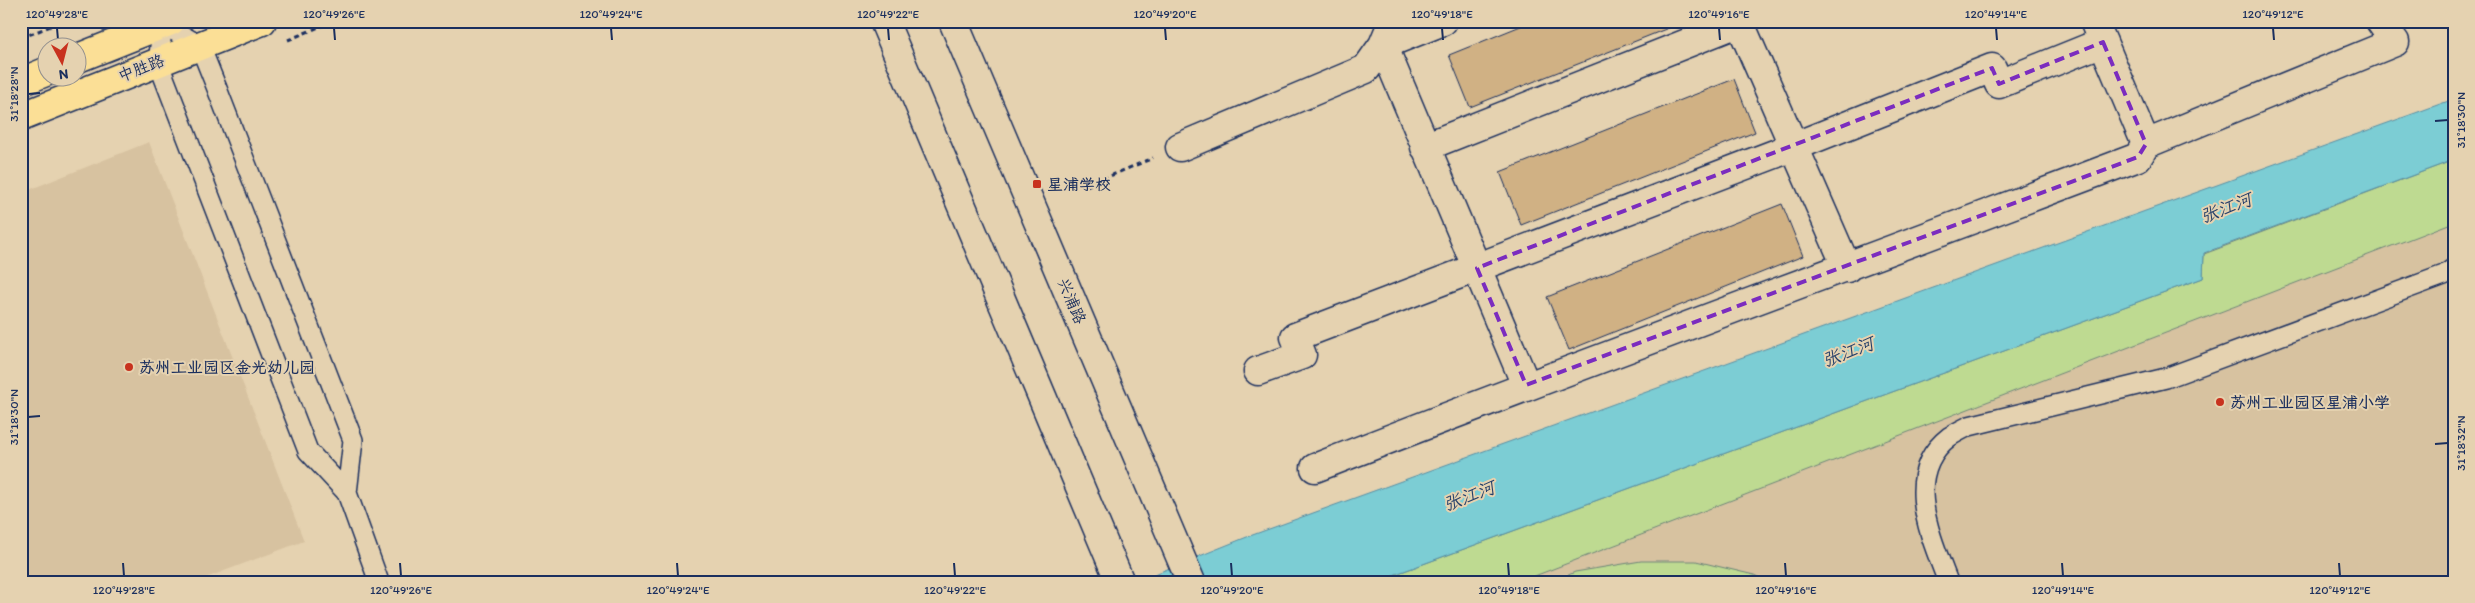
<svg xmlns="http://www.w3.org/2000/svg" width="2475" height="603" viewBox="0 0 2475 603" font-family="Itim,'LXGW WenKai TC',sans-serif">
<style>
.built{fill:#d7c2a0}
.green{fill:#beda91;stroke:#6c8478}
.water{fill:#7ccdd4;stroke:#558ea5}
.building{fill:#d0b184;stroke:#1b2f5e}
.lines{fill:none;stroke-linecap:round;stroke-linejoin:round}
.service-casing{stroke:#1b2f5e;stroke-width:22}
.minor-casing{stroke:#1b2f5e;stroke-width:31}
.secondary-casing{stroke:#1b2f5e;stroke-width:31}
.primary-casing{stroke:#1b2f5e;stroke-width:31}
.path{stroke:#1b2f5e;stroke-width:3;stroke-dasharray:5 4;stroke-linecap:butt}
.service{stroke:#e5d2b0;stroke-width:19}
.minor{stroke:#e5d2b0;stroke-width:28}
.secondary{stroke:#e5d2b0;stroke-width:28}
.primary{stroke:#fbdf96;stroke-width:28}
.marked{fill:none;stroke:#7b2cbf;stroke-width:4;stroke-dasharray:10 6;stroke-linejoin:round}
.ticks{fill:none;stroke:#1b2f5e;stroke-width:2}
.poi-dot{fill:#c8321e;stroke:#e5d2b0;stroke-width:2}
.labels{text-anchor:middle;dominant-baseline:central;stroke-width:4;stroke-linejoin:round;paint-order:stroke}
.street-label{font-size:16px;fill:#1b2f5e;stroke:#e5d2b0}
.poi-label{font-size:16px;font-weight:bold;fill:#1b2f5e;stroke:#e5d2b0;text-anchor:start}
.water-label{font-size:18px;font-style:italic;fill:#253f6a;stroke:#e5d2b0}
.neatline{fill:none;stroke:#1b2f5e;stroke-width:2}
.ticks-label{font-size:12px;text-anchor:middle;fill:#1b2f5e}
</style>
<rect width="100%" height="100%" fill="#e5d2b0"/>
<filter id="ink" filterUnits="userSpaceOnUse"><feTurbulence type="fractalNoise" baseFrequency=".02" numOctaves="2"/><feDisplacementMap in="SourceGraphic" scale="10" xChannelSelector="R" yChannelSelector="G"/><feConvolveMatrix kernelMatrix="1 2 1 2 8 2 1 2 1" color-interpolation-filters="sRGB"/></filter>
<g filter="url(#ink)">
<path class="built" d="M149,142L304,541L195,582H21V193Z
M2454,222V582H1519Z"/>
<path class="green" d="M2454,160V222L1519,582H1374L2203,278L2204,254Z
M1641,561H1696L1754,575L1768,582H1553L1575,572Z"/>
<path class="water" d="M2454,99V160L2204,253L2203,278L1374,582H1135L1247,537Z"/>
<path class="building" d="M1533,21H1686L1470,107L1449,55Z
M1734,79L1755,132L1521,225L1500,172Z
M1782,204L1803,256L1569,350L1547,297Z"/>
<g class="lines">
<defs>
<path id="service" d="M347,493L353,440L216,86L200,46L163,24L158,62L308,451L347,493L379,582
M1948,582C1931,537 1901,474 1949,437C1955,433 1963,429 1969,426L2166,378L2444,275L2454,268"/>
<path id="minor" d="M1393,21L1383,45L1526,385
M1739,21L1847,268
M2094,21L2146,144
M1180,147L1366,69L1383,45L1443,21
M1425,147L1743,21
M1258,371L1302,355L1295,337L1793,147L1992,68L1999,84L2103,42
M1315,468C1588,361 1864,261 2138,157L2146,144L2395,42L2380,21"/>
<path id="secondary" d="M884,21L1120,582
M953,21L1191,582"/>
<path id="primary" d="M78,58L171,21
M21,82L48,71
M21,117L262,21"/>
</defs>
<use href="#service" class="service-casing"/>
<use href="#minor" class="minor-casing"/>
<use href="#secondary" class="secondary-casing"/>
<use href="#primary" class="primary-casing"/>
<path class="path" d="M21,38L63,21
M288,40L333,21
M1086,186L1153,158"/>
<use href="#service" class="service"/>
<use href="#minor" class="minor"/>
<use href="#secondary" class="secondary"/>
<use href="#primary" class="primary"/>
</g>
</g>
<path class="marked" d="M2103,42L2146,144L2138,157L1526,385L1477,268L1992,68L1999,84Z"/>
<path class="ticks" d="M57,28L58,40M334,28L335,40M611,28L612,40M888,28L889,40M1165,28L1166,40M1442,28L1443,40M1719,28L1720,40M1996,28L1997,40M2273,28L2274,40M28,94L40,93M2435,121L2448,120M28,417L40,416M2435,444L2448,443M123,563L124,576M400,563L401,576M677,563L678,576M954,563L955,576M1231,563L1232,576M1508,563L1509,576M1785,563L1786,576M2062,563L2063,576M2339,563L2340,576"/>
<g class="poi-dot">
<rect x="1032" y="179" width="10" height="10" rx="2.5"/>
<circle cx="129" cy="367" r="5"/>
<circle cx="2220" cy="402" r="5"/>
</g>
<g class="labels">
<g class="street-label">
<text transform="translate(141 68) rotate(-21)">中胜路</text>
<text transform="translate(1072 301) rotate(67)">兴浦路</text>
</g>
<g class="poi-label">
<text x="1047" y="184">星浦学校</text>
<text x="139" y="367">苏州工业园区金光幼儿园</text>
<text x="2230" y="402">苏州工业园区星浦小学</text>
</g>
<g class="water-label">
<text transform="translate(2226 208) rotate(-21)">张江河</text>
<text transform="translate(1848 352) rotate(-21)">张江河</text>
<text transform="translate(1469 496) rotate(-21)">张江河</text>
</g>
</g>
<rect width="2475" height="603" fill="none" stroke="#e5d2b0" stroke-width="55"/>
<g transform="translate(62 62) rotate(173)"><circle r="24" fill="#e5d2b0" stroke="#94918f"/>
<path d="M0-4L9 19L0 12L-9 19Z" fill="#c8321e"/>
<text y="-8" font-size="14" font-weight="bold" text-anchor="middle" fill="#1b2f5e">N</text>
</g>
<rect x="28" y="28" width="2420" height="548" class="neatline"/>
<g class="ticks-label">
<text x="57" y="18">120°49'28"E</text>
<text x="334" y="18">120°49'26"E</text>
<text x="611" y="18">120°49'24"E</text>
<text x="888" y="18">120°49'22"E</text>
<text x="1165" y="18">120°49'20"E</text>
<text x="1442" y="18">120°49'18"E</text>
<text x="1719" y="18">120°49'16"E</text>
<text x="1996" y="18">120°49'14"E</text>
<text x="2273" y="18">120°49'12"E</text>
<text transform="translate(14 94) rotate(-90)" y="4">31°18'28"N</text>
<text transform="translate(2461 120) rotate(-90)" y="4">31°18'30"N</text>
<text transform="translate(14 417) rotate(-90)" y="4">31°18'30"N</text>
<text transform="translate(2461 443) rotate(-90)" y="4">31°18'32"N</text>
<text x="124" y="594">120°49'28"E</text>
<text x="401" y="594">120°49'26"E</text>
<text x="678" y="594">120°49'24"E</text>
<text x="955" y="594">120°49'22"E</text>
<text x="1232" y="594">120°49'20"E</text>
<text x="1509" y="594">120°49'18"E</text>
<text x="1786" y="594">120°49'16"E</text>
<text x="2063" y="594">120°49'14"E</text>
<text x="2340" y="594">120°49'12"E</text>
</g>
</svg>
